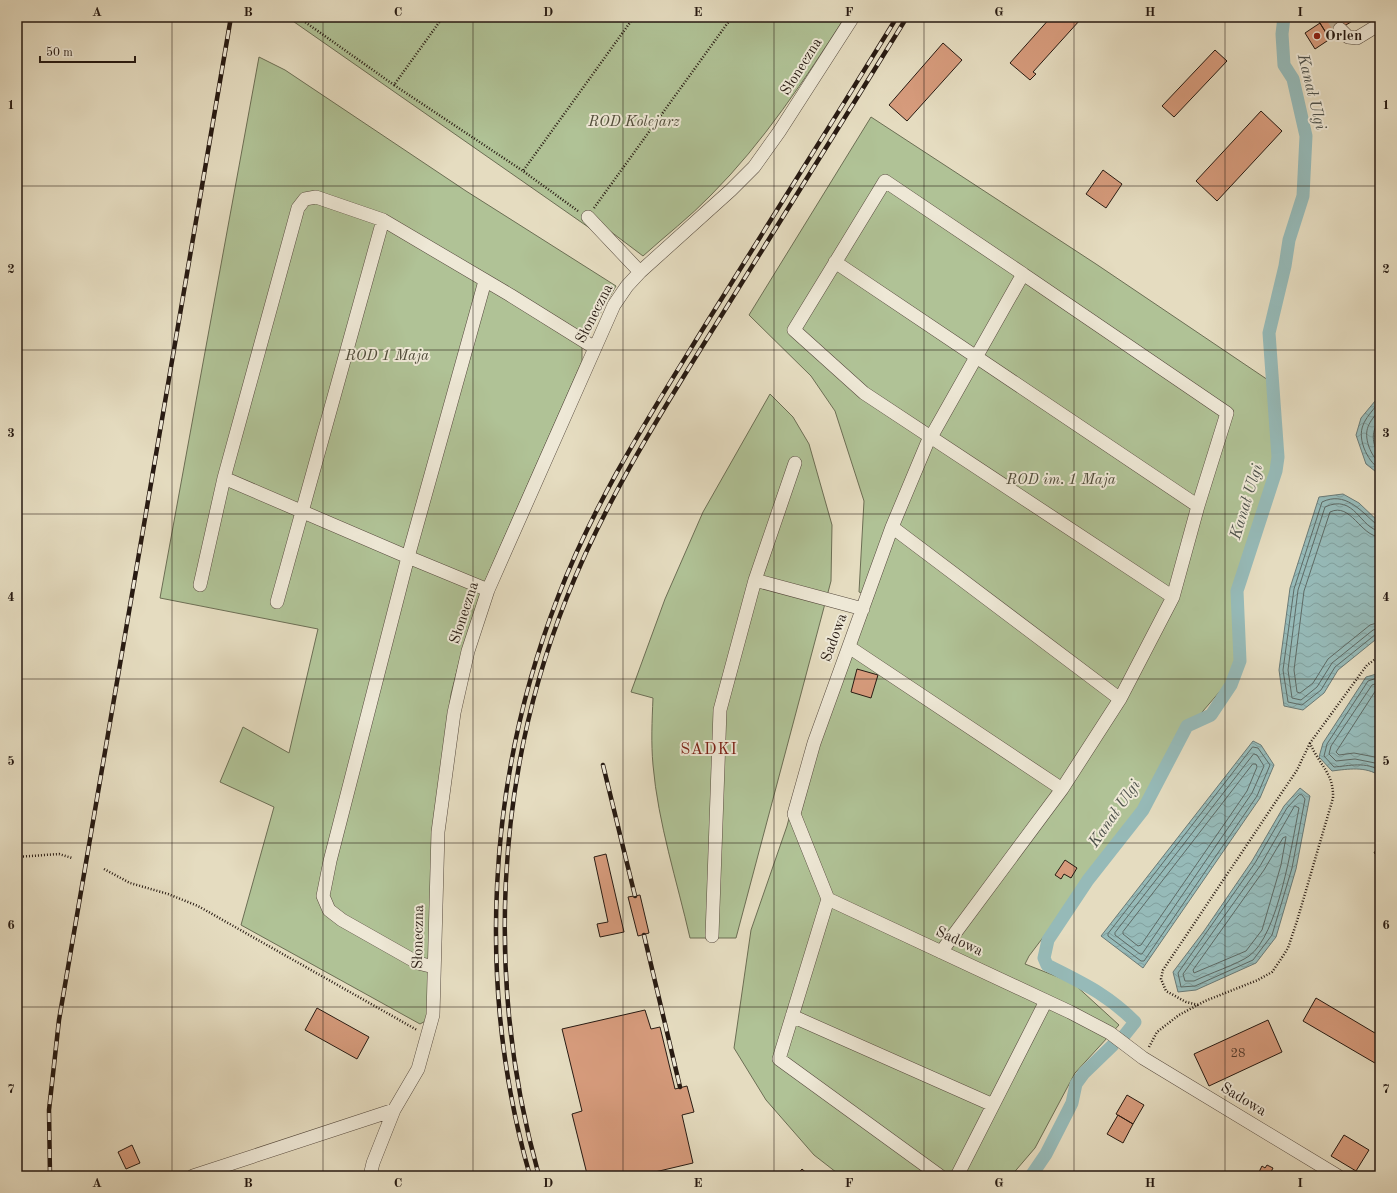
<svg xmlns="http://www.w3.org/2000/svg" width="1397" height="1193" viewBox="0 0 1397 1193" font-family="'Old Standard TT',serif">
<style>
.green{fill:#b0c296;stroke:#6c6e54}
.water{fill:url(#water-waves);stroke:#6a7a76}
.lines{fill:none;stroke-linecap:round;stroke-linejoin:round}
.shore{stroke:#5e6a65;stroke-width:1}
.canal{stroke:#96bab8;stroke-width:13}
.building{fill:#d69b7c;stroke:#271a12}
.minor-tunnel{stroke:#bfb59d;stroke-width:13;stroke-dasharray:13 6;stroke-linecap:butt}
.minor-casing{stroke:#564a3e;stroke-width:14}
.path{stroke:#271a12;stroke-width:2.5;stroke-dasharray:1 2;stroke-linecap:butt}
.minor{stroke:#eee8d6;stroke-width:13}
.rail-casing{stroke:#271a12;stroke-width:4.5}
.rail{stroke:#eee8d6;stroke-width:3;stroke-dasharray:9;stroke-linecap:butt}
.grid{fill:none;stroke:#271a12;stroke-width:1;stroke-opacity:0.55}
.poi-dot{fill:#8f2418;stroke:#eee8d6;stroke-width:1.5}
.labels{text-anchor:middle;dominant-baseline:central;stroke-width:4;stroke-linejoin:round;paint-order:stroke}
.number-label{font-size:13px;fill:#533a2c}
.poi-label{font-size:15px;font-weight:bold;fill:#271a12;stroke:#eee8d6;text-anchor:start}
.street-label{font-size:15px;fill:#271a12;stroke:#eee8d6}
.park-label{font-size:15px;font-style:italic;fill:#504c3a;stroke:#eee8d6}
.water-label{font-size:16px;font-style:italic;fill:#4e524c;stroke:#eee8d6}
.neighbourhood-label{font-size:16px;letter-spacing:1px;fill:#7a1f14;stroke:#eee8d6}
.neatline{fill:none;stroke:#271a12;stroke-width:1.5}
.grid-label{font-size:13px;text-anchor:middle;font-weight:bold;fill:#271a12}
</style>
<defs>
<pattern id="water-waves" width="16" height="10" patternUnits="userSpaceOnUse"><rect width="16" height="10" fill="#96bab8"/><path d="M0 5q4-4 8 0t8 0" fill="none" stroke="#819f9d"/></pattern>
</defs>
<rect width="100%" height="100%" fill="#e5dcc0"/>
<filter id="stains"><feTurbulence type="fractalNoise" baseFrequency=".005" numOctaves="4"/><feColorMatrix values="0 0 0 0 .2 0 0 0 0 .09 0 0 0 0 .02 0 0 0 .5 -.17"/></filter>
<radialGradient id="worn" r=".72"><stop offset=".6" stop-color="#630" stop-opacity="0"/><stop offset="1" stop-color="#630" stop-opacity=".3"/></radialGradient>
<path class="green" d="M287,17H845C805,79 763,143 711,195C690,217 665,236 643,256L598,222L591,229Z
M259,57L285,70L466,191L616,286L582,345V361L482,588L463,647L451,694L433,843L429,1019L420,1024L241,925L274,807L220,782L243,727L289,753L318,629L160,598Z
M871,117L1096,264L1268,380L1275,461L1233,592L1238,655L1233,676L1179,739L1140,809L1029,956L1025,964L1073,983L1119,1025L1075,1073L1035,1148L1011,1176H841L814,1155L766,1100L734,1048L751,930L787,826L807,750L873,598L859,592L864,501L835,411L811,376L749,315Z
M770,394L793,417L809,444L832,525L831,581L736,938H690C677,881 658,823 653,765C651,743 652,721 653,698L631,692L665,599L703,512Z"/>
<path class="water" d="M1380,395V475L1366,464L1356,435L1361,418Z
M1343,494L1359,503L1380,523V636L1338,670L1324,693L1303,710L1284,706L1279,670L1290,588L1319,497Z
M1380,673V776C1366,766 1348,769 1332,771L1319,757L1323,743L1366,677Z
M1253,741L1261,745L1274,765L1260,798L1143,968L1101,936Z
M1300,788L1310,796L1296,869L1276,937L1256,963L1196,990L1178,992L1173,972L1204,931L1252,861L1284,806Z"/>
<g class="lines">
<path class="shore" d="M1380,401C1367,418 1356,426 1364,448C1368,458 1372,463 1380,470
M1380,409C1369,423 1363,429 1369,447C1372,454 1374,458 1380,463
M1380,419C1371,431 1371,443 1380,456
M1380,526L1376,524C1360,510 1345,491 1322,502L1294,589L1283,670L1288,702L1302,705L1321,690L1335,667L1376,634L1380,633
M1380,531C1360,529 1355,493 1325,507L1298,590L1288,670L1292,698L1301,700L1317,687L1332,663L1373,630L1380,628
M1380,537C1360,536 1351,502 1330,512L1304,591L1294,670L1297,692L1300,693L1313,683L1328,659L1370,625L1380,622
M1380,677L1368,681L1327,744L1324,756L1334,767C1348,766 1367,761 1380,771
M1380,682L1372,685L1331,746L1329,754L1336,761L1355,759L1380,764
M1380,688L1376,690L1336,752L1339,755L1354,753L1380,758
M1253,747L1258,748L1270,765L1257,796L1144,961H1141L1108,936V934Z
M1254,754L1257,755L1264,766L1252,793L1142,954H1140L1115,935V933Z
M1253,764H1256L1257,767L1247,791L1141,945L1138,946L1123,934V932Z
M1302,795L1305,799L1292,868L1272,935L1253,960L1195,986L1181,987L1178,973L1255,863L1287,808L1299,795Z
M1295,806L1299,808C1292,843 1278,936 1249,956C1238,964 1208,974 1194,981H1185L1183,974L1260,866Z
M1286,837L1281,865L1262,930L1246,951L1194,973L1193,970L1264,870L1283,838Z"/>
<path class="canal" d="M1123,1037L1135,1022C1106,993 1082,983 1047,965L1044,958L1048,940L1088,880L1143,810L1187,726L1211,715L1231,685L1240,661L1237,591L1276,471L1278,457L1269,333L1285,266L1289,240L1303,196L1306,136L1293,79L1284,65L1282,34L1284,17
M1031,1176L1046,1154L1072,1103L1076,1084L1084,1073L1113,1045"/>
</g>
<path class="building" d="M1051,17H1077L1080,20L1033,72L1036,74L1030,80L1010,63Z
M1316,17H1359L1328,36Z
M1320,23L1330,39L1315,49L1305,33Z
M943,43L962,60L907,121L889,105Z
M1215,50L1227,61L1174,117L1162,106Z
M1261,111L1282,131L1217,201L1196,181Z
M1103,170L1122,184L1106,208L1086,194Z
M857,669L878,675L871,698L851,692Z
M1380,843V857L1374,853Z
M606,854L624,932L600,937L597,924L608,922L594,857Z
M1065,860L1077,868L1071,878L1064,874L1061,879L1055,875Z
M640,895L649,933L638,936L628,897Z
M1316,998L1380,1036V1066L1303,1021Z
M317,1008L369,1037L357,1059L305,1030Z
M645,1010L651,1029L660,1027L675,1089L687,1086L694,1112L682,1115L693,1163L638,1176H593V1173L587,1174L572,1114L582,1111L562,1029Z
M1268,1020L1282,1052L1209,1086L1194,1054Z
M1127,1095L1144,1105L1133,1124L1116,1114Z
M1118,1115L1133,1124L1123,1143L1107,1134Z
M1344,1135L1369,1150L1356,1171L1331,1156Z
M132,1145L140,1163L126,1169L118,1152Z
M1267,1165L1273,1168L1269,1176H1257L1262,1166L1265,1168Z
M802,1169L810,1176H796Z"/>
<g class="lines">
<path class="minor-tunnel" d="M1332,17L1340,29"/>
<defs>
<path id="minor" d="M1340,29L1348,37L1357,38L1380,24
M588,217L640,272
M835,262L1198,506L1227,413L1023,274
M485,281L408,557L224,478L298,208L305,199L316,197L383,220L510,295L595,348
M1198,506L1173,597L864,393L794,330L885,181L1023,274L931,437L928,441L892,527L814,743L794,814L828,899L1070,1012L1110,1033L1143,1058L1338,1176
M892,527L1120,699L1173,597
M755,580L863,609
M200,585L224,478
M277,602L383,220
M849,647L1062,789L1120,699
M828,899L779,1059L940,1176
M712,936L720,710L755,580L795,463
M941,952L1062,789
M434,967L418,963L342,920L329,910L323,896L330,861L408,557L488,590
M792,1016L993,1105
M193,1176L394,1110L418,1069L433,1015L438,832L454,713L468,651L488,590L614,305L627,286L640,272L731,190L754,167L779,132L853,17
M370,1176L373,1163L394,1110
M957,1176L1046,1001"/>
</defs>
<use href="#minor" class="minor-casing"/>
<path class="path" d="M298,17L394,85
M443,17L394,85L523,171
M594,208L732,17
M578,211L523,171L634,17
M17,857L59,854L72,858
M104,869L130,883L168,894L198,906L417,1030
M1198,1005L1186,1002L1166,991L1161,979L1163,970L1297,770L1310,743
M1149,1047L1157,1032L1179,1015L1205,1001L1258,980L1272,972L1281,959L1288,948L1297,921L1333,798C1334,773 1319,765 1310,743L1367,665L1380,656"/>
<use href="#minor" class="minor"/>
<defs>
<path id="rail" d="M603,765L635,896
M644,935L680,1087
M50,1176L49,1110L59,1020L231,17
M530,1176C476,987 487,780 558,597C596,497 654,409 709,319C772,218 835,118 897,17
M539,1176C486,987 494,780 567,597C607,496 666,405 723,313C784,215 846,116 907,17"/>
</defs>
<use href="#rail" class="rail-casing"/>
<use href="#rail" class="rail"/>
</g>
<path class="grid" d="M172,17V1176M323,17V1176M473,17V1176M623,17V1176M774,17V1176M924,17V1176M1074,17V1176M1225,17V1176M17,186H1380M17,350H1380M17,514H1380M17,679H1380M17,843H1380M17,1007H1380"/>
<circle class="poi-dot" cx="1317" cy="36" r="4"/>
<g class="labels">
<g class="number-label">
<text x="1238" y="1053">28</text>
</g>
<g class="poi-label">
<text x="1325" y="36">Orlen</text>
</g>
<g class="street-label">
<text transform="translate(802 67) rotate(-58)">Słoneczna</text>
<text transform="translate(595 314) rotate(-63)">Słoneczna</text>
<text transform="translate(465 613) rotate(-72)">Słoneczna</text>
<text transform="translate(835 638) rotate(-70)">Sadowa</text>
<text transform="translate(419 937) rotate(-89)">Słoneczna</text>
<text transform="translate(959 942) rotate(25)">Sadowa</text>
<text transform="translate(1243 1100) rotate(31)">Sadowa</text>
</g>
<g class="park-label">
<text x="634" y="122">ROD Kolejarz</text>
<text x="387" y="356">ROD 1 Maja</text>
<text x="1061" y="480">ROD im. 1 Maja</text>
</g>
<g class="water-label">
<text transform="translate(1311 92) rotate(76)">Kanał Ulgi</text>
<text transform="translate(1247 502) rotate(-73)">Kanał Ulgi</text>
<text transform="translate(1115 814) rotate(-55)">Kanał Ulgi</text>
</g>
<g class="neighbourhood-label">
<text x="709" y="750">SADKI</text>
</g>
</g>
<rect width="1397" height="1193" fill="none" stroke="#e5dcc0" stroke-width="44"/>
<path d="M40 56v6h95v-6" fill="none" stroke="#271a12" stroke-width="2"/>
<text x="46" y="56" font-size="12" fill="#271a12" stroke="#eee8d6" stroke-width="3" paint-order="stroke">50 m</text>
<rect x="22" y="22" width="1353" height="1149" class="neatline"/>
<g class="grid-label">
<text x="97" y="16">A</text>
<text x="248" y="16">B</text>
<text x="398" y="16">C</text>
<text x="548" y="16">D</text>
<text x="698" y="16">E</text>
<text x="849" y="16">F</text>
<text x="999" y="16">G</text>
<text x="1150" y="16">H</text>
<text x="1300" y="16">I</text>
<text x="11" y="109">1</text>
<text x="1386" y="109">1</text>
<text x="11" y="273">2</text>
<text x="1386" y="273">2</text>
<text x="11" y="437">3</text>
<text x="1386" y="437">3</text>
<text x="11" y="601">4</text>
<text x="1386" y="601">4</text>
<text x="11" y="765">5</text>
<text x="1386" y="765">5</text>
<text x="11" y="929">6</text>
<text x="1386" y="929">6</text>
<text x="11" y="1093">7</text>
<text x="1386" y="1093">7</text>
<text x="97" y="1187">A</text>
<text x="248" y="1187">B</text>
<text x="398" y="1187">C</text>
<text x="548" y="1187">D</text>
<text x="698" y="1187">E</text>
<text x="849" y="1187">F</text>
<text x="999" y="1187">G</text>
<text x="1150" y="1187">H</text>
<text x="1300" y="1187">I</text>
</g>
<rect width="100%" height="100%" filter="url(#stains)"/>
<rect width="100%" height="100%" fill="url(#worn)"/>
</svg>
